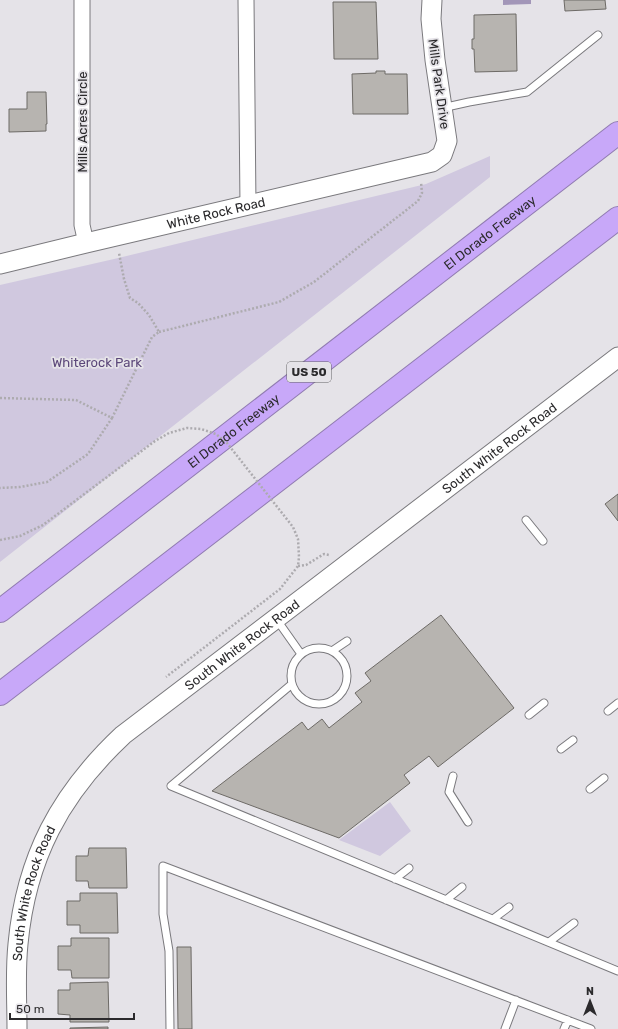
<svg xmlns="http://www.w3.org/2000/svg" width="618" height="1029" viewBox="0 0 618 1029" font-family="Rubik,sans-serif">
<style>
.green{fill:#d0c8df}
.water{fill:#a296b8}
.building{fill:#b7b4b0;stroke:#6d6a66}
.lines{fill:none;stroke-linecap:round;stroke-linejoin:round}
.service-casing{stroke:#7a797d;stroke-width:9}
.minor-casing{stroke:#7a797d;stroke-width:17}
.tertiary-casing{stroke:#7a797d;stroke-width:21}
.motorway-casing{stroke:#917cb1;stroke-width:24}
.path{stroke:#adabaf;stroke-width:2.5;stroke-dasharray:2 2;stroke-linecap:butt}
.service{stroke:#fff;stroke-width:7}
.minor{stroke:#fff;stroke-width:15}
.tertiary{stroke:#fff;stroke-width:19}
.motorway{stroke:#c8a8f9;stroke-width:22}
.path-bridge{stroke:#adabaf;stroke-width:2.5;stroke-dasharray:2 2;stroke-linecap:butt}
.labels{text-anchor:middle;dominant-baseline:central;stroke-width:3.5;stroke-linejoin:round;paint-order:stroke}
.shield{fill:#e5e3e8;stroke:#636264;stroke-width:1}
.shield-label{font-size:12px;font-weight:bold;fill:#2b2a2c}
.street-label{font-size:13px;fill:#2b2a2c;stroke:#e5e3e8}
.park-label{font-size:13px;fill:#5c487a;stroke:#e5e3e8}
</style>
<rect width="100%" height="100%" fill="#e5e3e8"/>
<path class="green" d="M490,156V177L0,562V285L114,259L426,184Z
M390,802L411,831L380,856L339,840Z"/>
<path class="water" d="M503,0H531V4L503,5Z"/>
<path class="building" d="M564,0H605L606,9L565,11Z
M333,2H376L378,59H334Z
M516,14L517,71L475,72L474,49H472V39H474V15Z
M376,71H385V74H407L408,114H353L352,74L376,73Z
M27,92H46L47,124H46V131L9,132V109H27Z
M618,494V521L605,504Z
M441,615L514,708L438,767L429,756L404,775L410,783L339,838L212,791L302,722L308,730L322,719L329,728L362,702L355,693L371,681L365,673Z
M89,848H126L127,888H89L88,881H76V856H88Z
M80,893H117L118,933H80V925H67V901H80Z
M71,938H109V978H72L71,970H58V946H71Z
M177,947H191L192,1029H178Z
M108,982L109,1022H70V1015L58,1014V990H70V983Z
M108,1027V1029H70V1028Z"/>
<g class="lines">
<defs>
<path id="service" d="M442,108L469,102L527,92L598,35
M526,520L543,541
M277,620L301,654
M291 676a28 28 0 1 1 56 0a28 28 0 1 1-56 0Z
M332,651L347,641
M292,684L171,786L618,971
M608,711L618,703
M529,715L544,703
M561,749L573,740
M453,776L449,792L468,822
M590,789L604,778
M395,879L409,868
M446,900L462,887
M493,919L509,907
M549,942L574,923
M170,1029L169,951L163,914V866L591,1029
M505,1029L516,1000
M564,1029L568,1020"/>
<path id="minor" d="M82,0V225L86,243
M246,0L248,206"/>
<g id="tertiary">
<path id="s1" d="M0,264L86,243L432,162L442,155L447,141L435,60L431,19L432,0"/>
<path id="s2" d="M17,1029C17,1001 15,972 18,944C26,858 60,794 123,735L316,588L618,357"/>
</g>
<g id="motorway">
<path id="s3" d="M0,611L618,133"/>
<path d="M0,694L618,218"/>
</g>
</defs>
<use href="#service" class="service-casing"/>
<use href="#minor" class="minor-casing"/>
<use href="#tertiary" class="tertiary-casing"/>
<use href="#motorway" class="motorway-casing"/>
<path class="path" d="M159,332L279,302L314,282L418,201L422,193L421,182
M0,398L76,400L112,418L88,454L47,482L20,487L0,488
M112,418L152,337L159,332L149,315L138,303L130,298L124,279L119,253
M298,566L306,565L324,554L329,555"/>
<use href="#service" class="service"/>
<use href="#minor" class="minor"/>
<use href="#tertiary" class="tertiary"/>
<use href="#motorway" class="motorway"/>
<path class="path-bridge" d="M0,540L20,536L43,525L155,441L169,433L187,428L201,429L216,434L227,443L293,527L298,539L299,557L298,566L280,589L166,677"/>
</g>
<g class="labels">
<rect class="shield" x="287" y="362" width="44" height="20" rx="3"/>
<g class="shield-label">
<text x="309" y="372">US 50</text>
</g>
<g class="street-label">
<text transform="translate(439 84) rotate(82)">Mills Park Drive</text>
<text transform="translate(82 122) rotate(-90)">Mills Acres Circle</text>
<text stroke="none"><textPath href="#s1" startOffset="222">White Rock Road</textPath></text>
<text stroke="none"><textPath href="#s3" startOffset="619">El Dorado Freeway</textPath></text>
<text stroke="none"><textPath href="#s3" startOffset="295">El Dorado Freeway</textPath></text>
<text stroke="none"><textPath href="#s2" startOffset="798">South White Rock Road</textPath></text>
<text stroke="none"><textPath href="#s2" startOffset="474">South White Rock Road</textPath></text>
<text stroke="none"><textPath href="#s2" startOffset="138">South White Rock Road</textPath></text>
</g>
<g class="park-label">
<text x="97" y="362">Whiterock Park</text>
</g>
</g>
<g transform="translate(590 1001)" stroke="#e5e3e8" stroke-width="3" paint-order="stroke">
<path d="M0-3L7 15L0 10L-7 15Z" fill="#2b2a2c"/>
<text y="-6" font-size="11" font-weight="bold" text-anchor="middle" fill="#2b2a2c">N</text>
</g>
<path d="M10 1013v6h124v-6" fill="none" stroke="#2b2a2c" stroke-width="2"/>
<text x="16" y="1013" font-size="12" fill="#2b2a2c" stroke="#e5e3e8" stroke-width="3" paint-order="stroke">50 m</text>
</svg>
